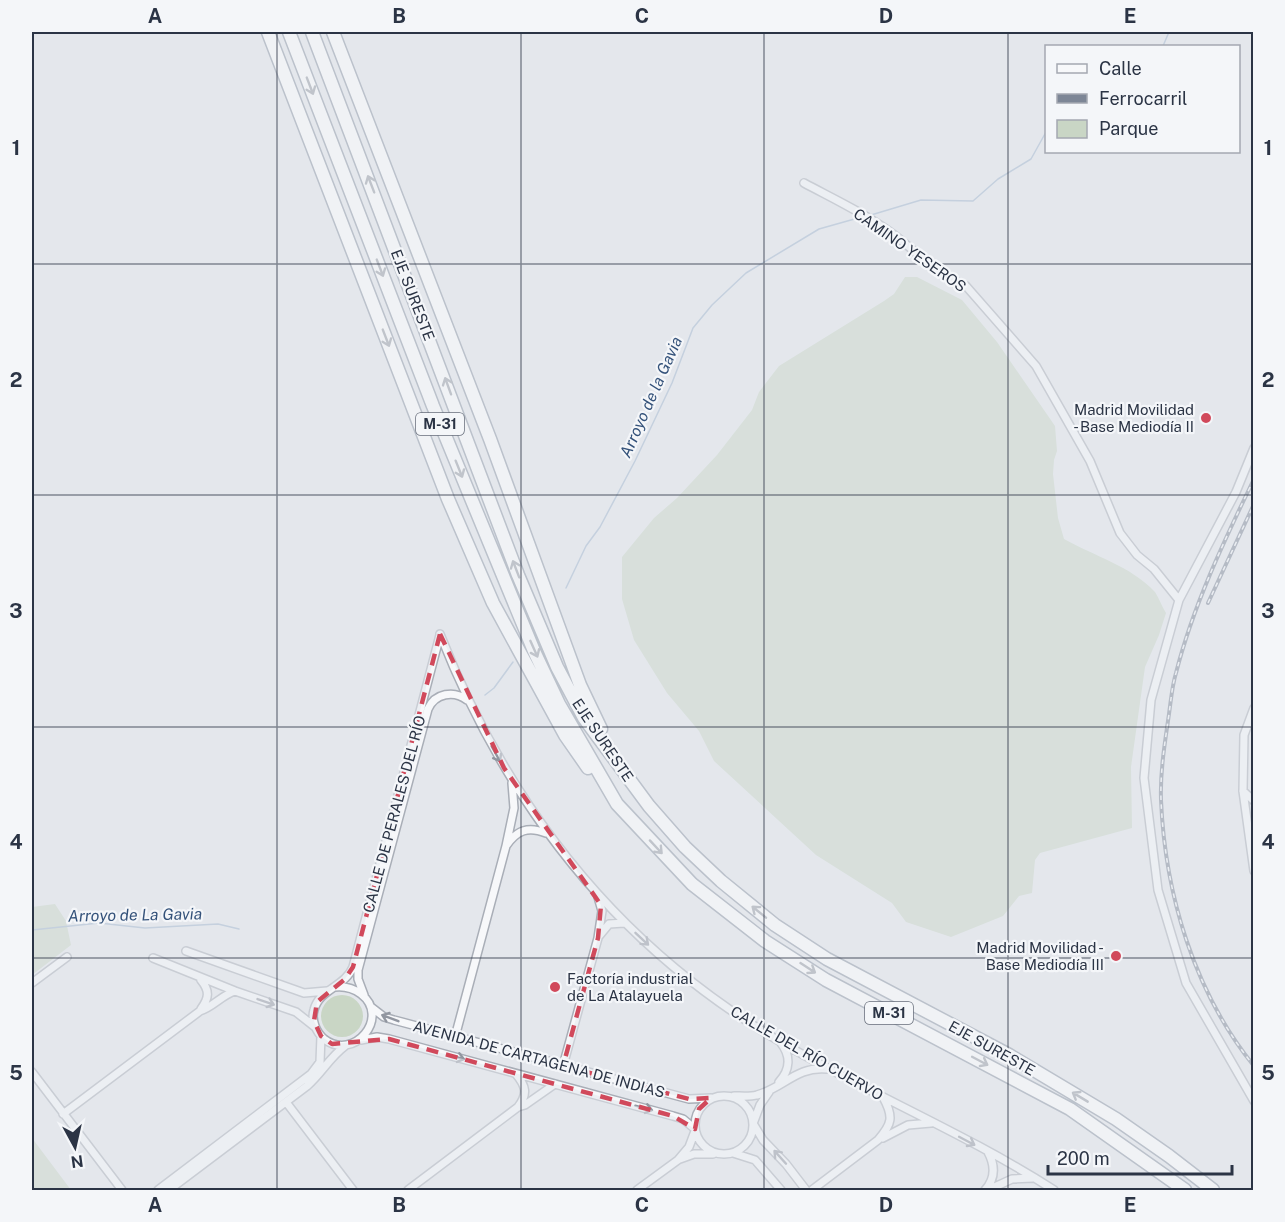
<svg xmlns="http://www.w3.org/2000/svg" width="1285" height="1222" viewBox="0 0 1285 1222" font-family="'Public Sans',sans-serif">
<style>
.green{fill:#c9d6c5}
.lines{fill:none;stroke-linecap:round;stroke-linejoin:round}
.stream{stroke:#9fb4cc;stroke-width:1.5}
.street-casing{stroke:#a9aeb7;stroke-width:10}
.highway-casing{stroke:#8b94a3;stroke-width:15}
.street{stroke:#f7f8fa;stroke-width:7}
.highway{stroke:#fff;stroke-width:12}
.rail-casing{stroke:#7d8696;stroke-width:4}
.rail{stroke:#f4f6f9;stroke-width:1.5;stroke-dasharray:4.5;stroke-linecap:butt}
.oneway{stroke:#959aa2}
.oneway2{stroke:#9196a0}
.marked{fill:none;stroke:#d1495b;stroke-width:4.5;stroke-dasharray:12 8;stroke-linejoin:round}
.grid{fill:none;stroke:#2b3445;stroke-width:1.5;stroke-opacity:0.55}
.poi-dot{fill:#d1495b;stroke:#f4f6f9;stroke-width:2}
.labels{text-anchor:middle;dominant-baseline:central;stroke-width:4.5;stroke-linejoin:round;paint-order:stroke}
.shield{fill:#f4f6f9;stroke:#676e7b;stroke-width:1.5}
.shield-label{font-size:14px;font-weight:bold;fill:#2b3445}
.street-label{font-size:15px;fill:#2b3445;stroke:#f4f6f9}
.poi-label{font-size:15px;fill:#2b3445;stroke:#f4f6f9;text-anchor:end}
.water-label{font-size:16px;font-style:italic;fill:#34527a;stroke:#f4f6f9}
.neatline{fill:none;stroke:#2b3445;stroke-width:2}
.grid-label{font-size:20px;text-anchor:middle;font-weight:bold;fill:#2b3445}
</style>
<rect width="100%" height="100%" fill="#e4e7ec"/>
<path class="green" d="M905,277H917L962,300L997,342L1055,426L1057,451L1054,460L1053,474L1058,518L1064,539C1094,556 1131,566 1155,592C1159,598 1162,607 1166,613L1159,635L1145,667L1131,767L1132,828L1040,853L1035,860L1032,893L1019,896L1003,916L951,937L906,922L892,903L816,855L714,761L699,731L667,693L634,640L622,599V557L654,518L677,498L717,455L752,410L759,392L779,366L884,301L894,294Z
M55,904L66,921L71,945L32,975V907Z
M321 1016a21 21 0 1 1 42 0a21 21 0 1 1-42 0Z
M32,1138L71,1190H32Z"/>
<g class="lines">
<path class="stream" d="M1163,46L1169,32
M871,215L921,200L973,201L998,179L1031,159L1046,132
M566,588L586,546L600,527L635,461L672,383L693,328L712,305L746,273L819,229L858,218
M485,695L494,688L513,662
M32,930L99,923L145,928L218,924L239,929"/>
<defs>
<path id="street" d="M804,183C834,199 866,214 893,234C917,252 938,275 966,286L1036,366L1090,461L1120,533L1137,555L1154,569L1179,600
M1254,448L1236,492L1179,600L1151,700L1144,778L1158,890L1186,983L1254,1101
M440,634C508,807 617,946 779,1041C869,1094 967,1134 1054,1190
M1254,708L1244,735L1243,791L1254,871
M1243,791L1254,801
M506,846C517,830 528,826 546,833
M599,936L609,924L624,923
M186,951L304,993L327,991
M153,958L235,991L296,1012L315,1027
M201,980C210,991 209,998 201,1009
M32,983L67,957
M335,987C345,986 353,988 361,994C391,1017 354,1062 324,1039C316,1032 311,1020 314,1010C319,989 345,987 353,967L440,635
M364,995L358,979V970L428,709C435,693 454,690 467,700
M371,1007L384,1017L394,1020L689,1099L711,1098
M455,1037L506,846L514,808L512,783
M361,1040L377,1037L389,1039L673,1116L683,1119L695,1129
M563,1066L598,938L602,911L598,897
M32,1072L122,1190
M516,1074C526,1086 528,1094 518,1107
M779,1082C790,1070 791,1056 781,1043
M695 1125a29 29 0 1 1 58 0a29 29 0 1 1-58 0Z
M734,1096C741,1096 750,1097 757,1095C784,1088 796,1066 827,1069
M286,1102L353,1190
M63,1114L200,1011C213,1007 222,995 235,991
M754,1121L760,1105L769,1092
M754,1125L763,1140L786,1164L806,1190
M883,1138L908,1125L931,1123
M733,1153L755,1160L781,1190
M680,1159L694,1154H713
M158,1190L311,1074L320,1062L321,1036
M169,1190L307,1086C321,1074 330,1057 345,1046
M408,1190L518,1107L525,1105L555,1084
M637,1190L678,1160L689,1147L695,1131
M812,1190L878,1140C892,1124 894,1117 883,1097
M985,1190C996,1178 995,1165 988,1152
M988,1190L1012,1179L1033,1178"/>
<path id="highway" d="M268,32L448,499L493,603L565,735L588,768
M289,32L433,406L534,651L559,704L617,804L692,884L765,941L826,980L1070,1109L1185,1190
M312,32L518,575L557,667L584,718L649,806L685,847L721,881L775,925L827,959L1009,1055L1116,1119L1169,1156L1213,1190
M333,32L490,439L580,685L601,729"/>
</defs>
<use href="#street" class="street-casing"/>
<use href="#highway" class="highway-casing"/>
<use href="#street" class="street"/>
<use href="#highway" class="highway"/>
<defs>
<path id="rail" d="M1254,479C1224,541 1193,606 1176,673C1172,686 1171,700 1169,714C1165,742 1160,771 1161,800C1165,894 1194,992 1254,1066
M1208,603L1254,504"/>
</defs>
<use href="#rail" class="rail-casing"/>
<use href="#rail" class="rail"/>
</g>
<defs><path id="oneway-shaft" d="M-6 0H5M1.5-3L5.5 0L1.5 3" fill="none" stroke-width="1.6" stroke-linecap="round" stroke-linejoin="round" transform="scale(1.5)"/></defs>
<g class="oneway">
<use href="#oneway-shaft" transform="translate(310 86) rotate(69)"/>
<use href="#oneway-shaft" transform="translate(371 184) rotate(-111)"/>
<use href="#oneway-shaft" transform="translate(380 268) rotate(69)"/>
<use href="#oneway-shaft" transform="translate(386 338) rotate(69)"/>
<use href="#oneway-shaft" transform="translate(448 386) rotate(-110)"/>
<use href="#oneway-shaft" transform="translate(459 469) rotate(68)"/>
<use href="#oneway-shaft" transform="translate(516 569) rotate(-111)"/>
<use href="#oneway-shaft" transform="translate(534 649) rotate(66)"/>
<use href="#oneway-shaft" transform="translate(656 847) rotate(47)"/>
<use href="#oneway-shaft" transform="translate(759 912) rotate(-141)"/>
<use href="#oneway-shaft" transform="translate(808 968) rotate(33)"/>
<use href="#oneway-shaft" transform="translate(980 1061) rotate(28)"/>
<use href="#oneway-shaft" transform="translate(1080 1097) rotate(-149)"/>
</g>
<g class="oneway2">
<use href="#oneway-shaft" transform="translate(496 754) rotate(61)"/>
<use href="#oneway-shaft" transform="translate(642 939) rotate(43)"/>
<use href="#oneway-shaft" transform="translate(266 1002) rotate(19)"/>
<use href="#oneway-shaft" transform="translate(390 1018) rotate(-159)"/>
<use href="#oneway-shaft" transform="translate(456 1057) rotate(15)"/>
<use href="#oneway-shaft" transform="translate(644 1108) rotate(15)"/>
<use href="#oneway-shaft" transform="translate(967 1141) rotate(28)"/>
<use href="#oneway-shaft" transform="translate(780 1157) rotate(-132)"/>
</g>
<path d="M0 0H1285V1222H0ZM440,634L504,768L601,905L598,938L563,1066L689,1099L711,1098L699,1109L695,1129L673,1116L389,1039L332,1044L321,1036L314,1021L317,1002L345,979L353,967Z" fill="#e4e7ec" fill-opacity=".55" fill-rule="evenodd"/>
<path class="marked" d="M440,634L504,768L601,905L598,938L563,1066L689,1099L711,1098L699,1109L695,1129L673,1116L389,1039L332,1044L321,1036L314,1021L317,1002L345,979L353,967Z"/>
<path class="grid" d="M277,32V1190M521,32V1190M764,32V1190M1008,32V1190M32,264H1254M32,495H1254M32,727H1254M32,958H1254"/>
<g class="poi-dot">
<circle cx="1206" cy="418" r="6"/>
<circle cx="1116" cy="956" r="6"/>
<circle cx="555" cy="987" r="6"/>
</g>
<g class="labels">
<g class="shield">
<rect x="416" y="413" width="48" height="22" rx="4.5"/>
<rect x="865" y="1002" width="48" height="22" rx="4.5"/>
</g>
<g class="shield-label">
<text x="440" y="424">M-31</text>
<text x="889" y="1013">M-31</text>
</g>
<g class="street-label">
<text transform="translate(910 250) rotate(35)">CAMINO YESEROS</text>
<text transform="translate(413 295) rotate(69)">EJE SURESTE</text>
<text transform="translate(603 740) rotate(56)">EJE SURESTE</text>
<text transform="translate(394 814) rotate(-75)">CALLE DE PERALES DEL RÍO</text>
<text transform="translate(992 1048) rotate(29)">EJE SURESTE</text>
<text transform="translate(807 1053) rotate(30)">CALLE DEL RÍO CUERVO</text>
<text transform="translate(539 1059) rotate(15)">AVENIDA DE CARTAGENA DE INDIAS</text>
</g>
<g class="poi-label">
<text x="1194" y="409">Madrid Movilidad<tspan x="1194" dy="17">- Base Mediodía II</tspan></text>
<text x="1104" y="947">Madrid Movilidad -<tspan x="1104" dy="17">Base Mediodía III</tspan></text>
<text x="567" y="978" text-anchor="start">Factoría industrial<tspan x="567" dy="17">de La Atalayuela</tspan></text>
</g>
<g class="water-label">
<text transform="translate(651 397) rotate(-66)">Arroyo de la Gavia</text>
<text transform="translate(135 915) rotate(-1)">Arroyo de La Gavia</text>
</g>
</g>
<rect width="1285" height="1222" fill="none" stroke="#f4f6f9" stroke-width="66"/>
<rect x="1045" y="45" width="195" height="108" fill="#f4f6f9" stroke="#a4a8b1" stroke-width="1.5"/>
<rect x="1057" y="64" width="30" height="9" fill="#f7f8fa" stroke="#a4a8b1" stroke-width="1.5"/>
<text x="1099" y="75" font-size="18" fill="#2b3445">Calle</text>
<rect x="1057" y="94" width="30" height="9" fill="#7d8696" stroke="#a4a8b1" stroke-width="1.5"/>
<text x="1099" y="105" font-size="18" fill="#2b3445">Ferrocarril</text>
<rect x="1057" y="120" width="30" height="18" fill="#c9d6c5" stroke="#a4a8b1" stroke-width="1.5"/>
<text x="1099" y="135" font-size="18" fill="#2b3445">Parque</text>
<g transform="translate(75 1147) rotate(172)" stroke="#f4f6f9" stroke-width="4.5" paint-order="stroke">
<path d="M0-4.5L10 22L0 15L-10 22Z" fill="#2b3445"/>
<text y="-9" font-size="16" font-weight="bold" text-anchor="middle" fill="#2b3445">N</text>
</g>
<path d="M1048 1165v9h184v-9" fill="none" stroke="#2b3445" stroke-width="3"/>
<text x="1057" y="1165" font-size="18" fill="#2b3445" stroke="#f4f6f9" stroke-width="4.5" paint-order="stroke">200 m</text>
<rect x="33" y="33" width="1219" height="1156" class="neatline"/>
<g class="grid-label">
<text x="155" y="23">A</text>
<text x="399" y="23">B</text>
<text x="642" y="23">C</text>
<text x="886" y="23">D</text>
<text x="1130" y="23">E</text>
<text x="16" y="155">1</text>
<text x="1268" y="155">1</text>
<text x="16" y="387">2</text>
<text x="1268" y="387">2</text>
<text x="16" y="618">3</text>
<text x="1268" y="618">3</text>
<text x="16" y="849">4</text>
<text x="1268" y="849">4</text>
<text x="16" y="1080">5</text>
<text x="1268" y="1080">5</text>
<text x="155" y="1212">A</text>
<text x="399" y="1212">B</text>
<text x="642" y="1212">C</text>
<text x="886" y="1212">D</text>
<text x="1130" y="1212">E</text>
</g>
</svg>
